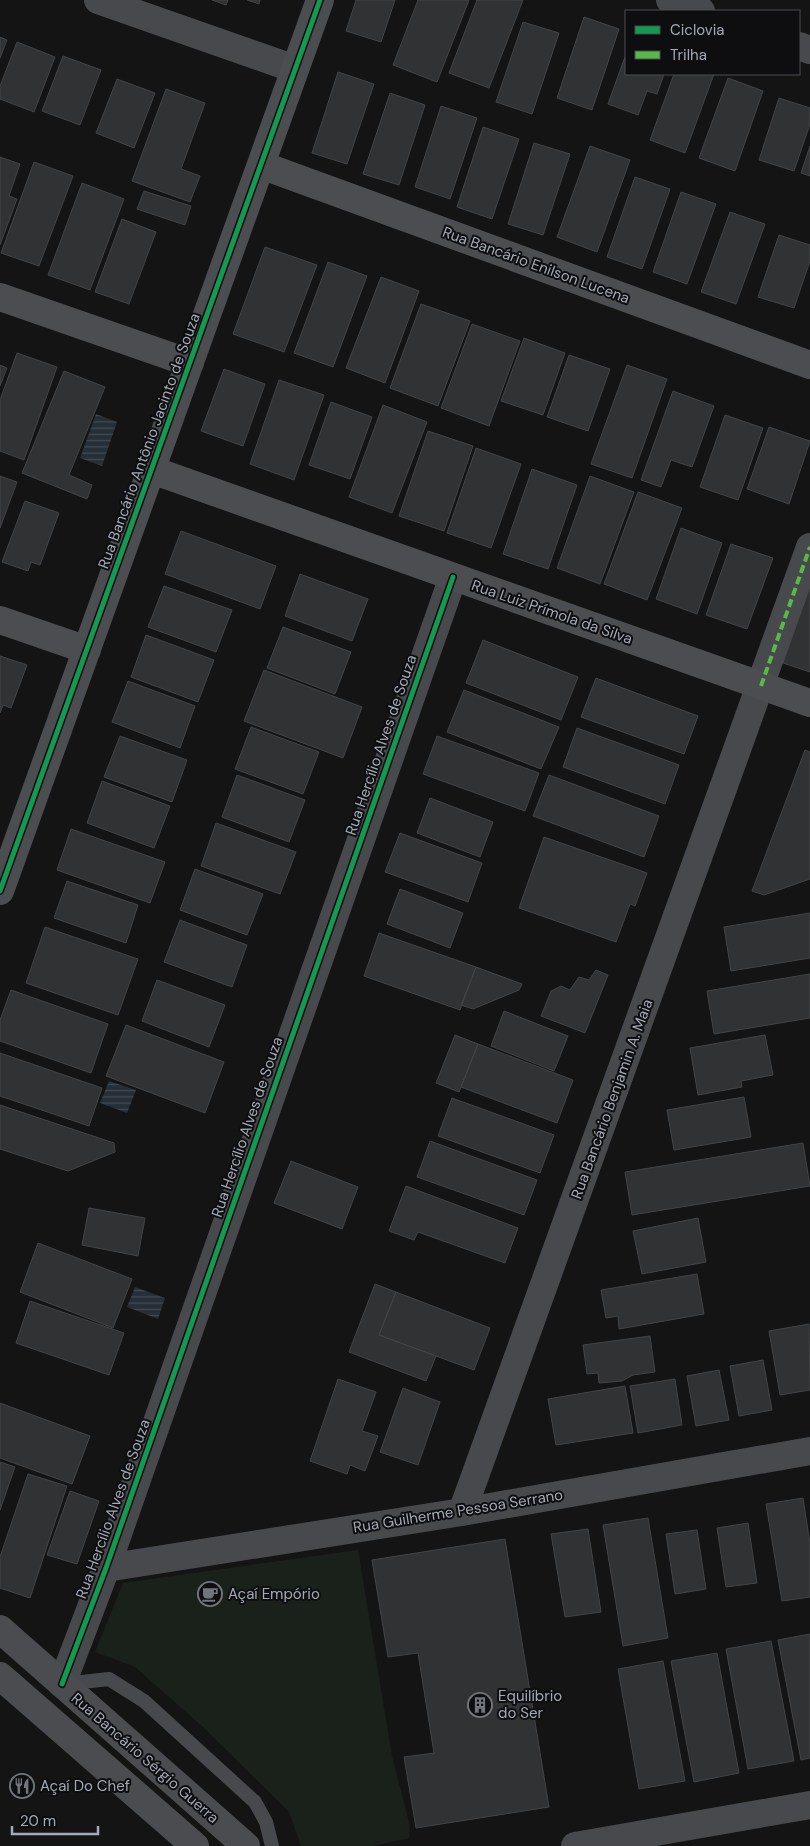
<svg xmlns="http://www.w3.org/2000/svg" width="810" height="1846" viewBox="0 0 810 1846" font-family="'DM Sans',sans-serif">
<style>
.park{fill:#1a211b}
.water{fill:url(#water-rules)}
.building{fill:#313233;stroke:#424448}
.lines{fill:none;stroke-linecap:round;stroke-linejoin:round}
.lane{stroke:#48494d;stroke-width:14}
.street{stroke:#48494d;stroke-width:28}
.secondary{stroke:#4c4d51;stroke-width:28}
.primary{stroke:#4a4c4f;stroke-width:28}
.quiet{stroke:#58b947;stroke-width:4;stroke-dasharray:8 4;stroke-linecap:butt}
.cycleway-casing{stroke:#0e0e10;stroke-width:8}
.cycleway{stroke:#139951;stroke-width:5}
.labels{text-anchor:middle;dominant-baseline:central;stroke-width:4;stroke-linejoin:round;paint-order:stroke}
.street-label{font-size:15px;fill:#a3aab6;stroke:#0e0e10}
.poi-label{font-size:15px;fill:#a3aab6;stroke:#0e0e10;text-anchor:start}
</style>
<defs>
<pattern id="water-rules" width="6" height="5" patternUnits="userSpaceOnUse" patternTransform="scale(1.25)"><rect width="6" height="5" fill="#262f37"/><path d="M0 2.5h6" fill="none" stroke="#424a52"/></pattern>
</defs>
<rect width="100%" height="100%" fill="#141414"/>
<path class="park" d="M358,1550L392,1756L410,1826L409,1838L373,1846H301L289,1812L204,1728L135,1667L95,1652L123,1583Z"/>
<path class="water" d="M96,414L117,422L102,466L80,458Z
M109,1081L136,1090L127,1113L100,1103Z
M135,1287L165,1298L158,1319L127,1307Z"/>
<path class="building" d="M212,0H228L226,5Z
M247,0H260L259,4Z
M356,0H395L381,42L346,31Z
M418,0H469L437,82L393,65Z
M477,0H523L489,88L449,73Z
M584,17L619,29L592,110L557,98Z
M523,22L559,33L532,114L496,102Z
M0,37L7,40L0,58Z
M17,42L55,57L34,112L0,99V86Z
M626,54V74H664L657,94L647,91L638,115L608,104Z
M63,56L101,70L80,125L42,111Z
M338,72L374,84L347,164L312,153Z
M674,74H714L685,153L650,140Z
M728,78L763,91L735,171L699,158Z
M117,79L155,93L134,148L96,133Z
M166,89L205,103L181,169L200,176L190,202L132,181Z
M390,93L425,105L399,185L363,174Z
M779,98L810,108V124L794,171L759,160Z
M441,106L477,118L450,199L415,187Z
M483,127L519,139L492,219L457,207Z
M534,143L570,154L543,235L508,224Z
M590,146L630,160L597,252L557,237Z
M810,146V176L801,173Z
M0,157L20,164L9,196L17,199L0,245Z
M34,162L73,176L39,266L1,253Z
M635,177L670,189L642,269L607,257Z
M82,183L124,199L90,290L48,275Z
M144,191L191,206L185,225L137,209Z
M681,192L716,204L687,284L653,272Z
M730,212L765,224L736,304L701,292Z
M122,219L156,232L129,304L95,292Z
M779,235L810,245V261L794,308L758,297Z
M265,247L317,265L284,352L233,334Z
M328,262L367,276L333,367L294,353Z
M381,277L419,291L385,383L346,368Z
M421,304L470,321L438,406L390,388Z
M472,324L520,341L489,426L441,408Z
M524,338L565,353L543,415L501,401Z
M17,353L57,367L24,460L0,451V400Z
M569,355L610,369L588,431L547,417Z
M0,365L7,368L0,386Z
M627,365L667,379L632,478L591,464Z
M224,369L265,384L243,446L201,431Z
M64,371L105,387L69,475L92,485L87,499L22,473Z
M279,380L324,395L294,480L250,464Z
M673,391L714,406L692,467L671,460L661,487L641,480Z
M331,402L372,417L350,479L309,465Z
M383,405L427,422L392,513L349,497Z
M725,415L763,428L738,500L700,487Z
M769,427L810,441L789,504L747,489Z
M428,431L473,446L444,531L399,516Z
M476,448L521,464L491,548L447,533Z
M532,469L577,485L548,569L503,554Z
M0,476L17,482L0,528Z
M590,476L634,492L600,584L557,568Z
M638,492L682,508L647,600L604,584Z
M25,501L59,513L40,565L31,562L28,571L2,562Z
M681,528L722,543L697,614L656,599Z
M181,531L276,566L260,609L165,574Z
M731,544L773,558L747,629L706,615Z
M300,574L368,599L352,641L285,616Z
M810,585V672L783,663Z
M164,586L232,610L216,652L148,627Z
M283,627L351,652L335,694L267,668Z
M146,635L214,660L198,702L131,677Z
M483,640L578,677L561,720L466,683Z
M0,656L27,665L11,708L3,705L0,713Z
M264,670L362,707L343,758L244,721Z
M596,678L698,716L684,754L581,717Z
M128,681L195,706L180,748L112,722Z
M464,690L559,727L541,769L447,732Z
M251,727L319,752L303,794L235,769Z
M577,728L679,765L665,804L563,767Z
M120,736L187,760L172,802L104,777Z
M437,736L539,773L525,811L423,774Z
M805,750L810,752V879L764,895L752,891Z
M237,775L305,800L289,842L222,817Z
M549,775L659,816L644,857L533,816Z
M102,781L170,806L154,848L87,823Z
M430,798L493,822L480,857L417,833Z
M216,823L296,852L280,894L201,866Z
M71,829L165,862L150,903L57,870Z
M400,833L482,863L468,902L385,872Z
M544,837L647,873L635,906L630,904L616,942L519,908Z
M195,869L263,894L247,935L180,910Z
M67,881L138,905L126,943L54,918Z
M400,889L463,913L450,948L387,924Z
M810,913V958L731,971L724,927Z
M180,920L247,945L232,987L164,962Z
M45,927L138,959L118,1015L26,983Z
M379,933L476,967L460,1010L364,976Z
M476,967L522,984L519,990L473,1009L461,1005Z
M596,970L608,975L585,1033L541,1016L551,991L561,986L570,990L579,977L589,980Z
M810,974V1018L714,1034L707,991Z
M157,980L225,1005L209,1047L142,1021Z
M11,990L108,1024L91,1073L0,1041V1020Z
M504,1011L568,1036L554,1071L491,1046Z
M126,1025L224,1062L205,1113L106,1076Z
M455,1035L478,1044L459,1092L436,1083Z
M765,1035L773,1075L741,1081L742,1087L698,1095L690,1048Z
M478,1044L573,1080L557,1123L461,1087Z
M0,1053L102,1088L89,1126L0,1096Z
M744,1097L751,1137L674,1150L667,1110Z
M452,1098L554,1135L540,1173L438,1136Z
M0,1105L114,1143L115,1152L68,1171L0,1149Z
M430,1141L537,1180L524,1215L417,1177Z
M803,1143L810,1186L632,1215L625,1172Z
M291,1161L358,1187L342,1229L274,1203Z
M406,1186L518,1228L505,1263L418,1232L414,1240L389,1231Z
M89,1208L145,1218L138,1256L82,1245Z
M698,1218L706,1262L642,1274L633,1231Z
M38,1243L132,1279L113,1328L20,1292Z
M697,1274L704,1314L619,1329L618,1316L606,1318L601,1290Z
M375,1284L396,1292L379,1335L436,1356L426,1381L349,1352Z
M396,1292L490,1328L474,1370L379,1335Z
M30,1301L124,1333L109,1375L16,1343Z
M809,1324L810,1390L780,1395L769,1331Z
M650,1336L655,1372L633,1375L622,1381L599,1383L598,1373L587,1374L583,1345Z
M763,1360L772,1410L739,1416L730,1366Z
M719,1370L729,1420L696,1426L687,1376Z
M338,1379L376,1392L362,1431L378,1436L365,1471L350,1465L347,1474L310,1461Z
M675,1379L682,1425L638,1433L630,1386Z
M625,1386L633,1433L556,1445L548,1399Z
M403,1388L440,1402L418,1465L380,1452Z
M0,1403L90,1436L72,1484L0,1458Z
M0,1462L15,1467L0,1510Z
M28,1474L67,1486L30,1598L0,1588V1557Z
M70,1491L99,1501L77,1564L47,1555Z
M803,1498L810,1544V1597L782,1601L766,1504Z
M648,1518L668,1638L623,1646L603,1525Z
M748,1523L757,1583L726,1587L717,1528Z
M588,1529L601,1612L565,1617L551,1534Z
M697,1530L706,1589L675,1594L666,1534Z
M505,1539L549,1807L416,1828L404,1757L434,1753L418,1653L388,1657L372,1560Z
M810,1634V1758L801,1760L778,1640Z
M771,1641L794,1761L748,1769L726,1649Z
M717,1653L739,1773L694,1782L671,1661Z
M663,1661L685,1781L639,1789L618,1669Z"/>
<g class="lines">
<path class="lane" d="M64,1684L109,1679L144,1701L255,1802L266,1822L272,1846"/>
<path class="street" d="M98,0L295,69
M670,0L701,11
M799,46L810,50
M462,1512L810,547
M106,1568L462,1512L810,1451
M62,1684L106,1568L453,577
M575,1846L810,1805"/>
<path class="secondary" d="M261,165L810,365
M0,297L190,363
M152,470L810,703
M0,620L87,650
M0,891L320,0"/>
<path class="primary" d="M0,1629L246,1846
M0,1676L195,1846"/>
<path class="quiet" d="M761,686L810,547"/>
<defs>
<path id="cycleway" d="M0,891L320,0
M62,1684L106,1568L453,577"/>
</defs>
<use href="#cycleway" class="cycleway-casing"/>
<use href="#cycleway" class="cycleway"/>
</g>
<defs>
<symbol id="cafe-ring" viewBox="-11 -11 22 22"><circle r="9.5" fill="#0e0e10" stroke="#71767d" stroke-width="1.5"/><path d="M-5.5-4.5H6V0H3Q3 3.5 0 3.5H-2.5Q-5.5 3.5-5.5 0ZM3-3.2v2h1.7v-2ZM-6 4.5H4V6H-6Z" fill="#71767d"/></symbol>
<symbol id="building-ring" viewBox="-11 -11 22 22"><circle r="9.5" fill="#0e0e10" stroke="#71767d" stroke-width="1.5"/><path d="M-4-6H4V6H1V3H-1V6H-4ZM-2.5-4.3h1.7v1.8h-1.7ZM.8-4.3h1.7v1.8H.8ZM-2.5-1h1.7V.8h-1.7ZM.8-1h1.7V.8H.8Z" fill="#71767d"/></symbol>
<symbol id="restaurant-ring" viewBox="-11 -11 22 22"><circle r="9.5" fill="#0e0e10" stroke="#71767d" stroke-width="1.5"/><path d="M-5-6h1v4h1v-4h1v4h1v-4h1v5L-1.5 .5V6h-2V.5L-5-1ZM5-6V6H3V1.5H1.5Q1.5-4 5-6Z" fill="#71767d"/></symbol>
</defs>
<g fill-rule="evenodd">
<use href="#cafe-ring" x="196" y="1580" width="28" height="28"/>
<use href="#building-ring" x="466" y="1691" width="28" height="28"/>
<use href="#restaurant-ring" x="8" y="1772" width="28" height="28"/>
</g>
<g class="labels">
<g class="street-label">
<text transform="translate(536 265) rotate(20)">Rua Bancário Enilson Lucena</text>
<text transform="translate(149 441) rotate(-70)">Rua Bancário Antônio Jacinto de Souza</text>
<text transform="translate(552 612) rotate(19)">Rua Luiz Prímola da Silva</text>
<text transform="translate(381 745) rotate(-71)">Rua Hercílio Alves de Souza</text>
<text transform="translate(612 1099) rotate(-70)">Rua Bancário Benjamin A. Maia</text>
<text transform="translate(247 1127) rotate(-71)">Rua Hercílio Alves de Souza</text>
<text transform="translate(113 1509) rotate(-70)">Rua Hercílio Alves de Souza</text>
<text transform="translate(458 1511) rotate(-9)">Rua Guilherme Pessoa Serrano</text>
<text transform="translate(145 1758) rotate(41)">Rua Bancário Sérgio Guerra</text>
</g>
<g class="poi-label">
<text x="228" y="1594">Açaí Empório</text>
<text x="498" y="1696">Equilíbrio<tspan x="498" dy="17">do Ser</tspan></text>
<text x="40" y="1786">Açaí Do Chef</text>
</g>
</g>
<rect x="625" y="10" width="175" height="65" fill="#0e0e10" stroke="#4a4c52"/>
<rect x="635" y="26" width="25" height="8" fill="#139951" stroke="#4a4c52"/>
<text x="670" y="35" font-size="15" fill="#a3aab6">Ciclovia</text>
<rect x="635" y="51" width="25" height="8" fill="#58b947" stroke="#4a4c52"/>
<text x="670" y="60" font-size="15" fill="#a3aab6">Trilha</text>
<path d="M12 1826v8h86v-8" fill="none" stroke="#a3aab6" stroke-width="2.5"/>
<text x="20" y="1826" font-size="15" fill="#a3aab6" stroke="#0e0e10" stroke-width="4" paint-order="stroke">20 m</text>
</svg>
